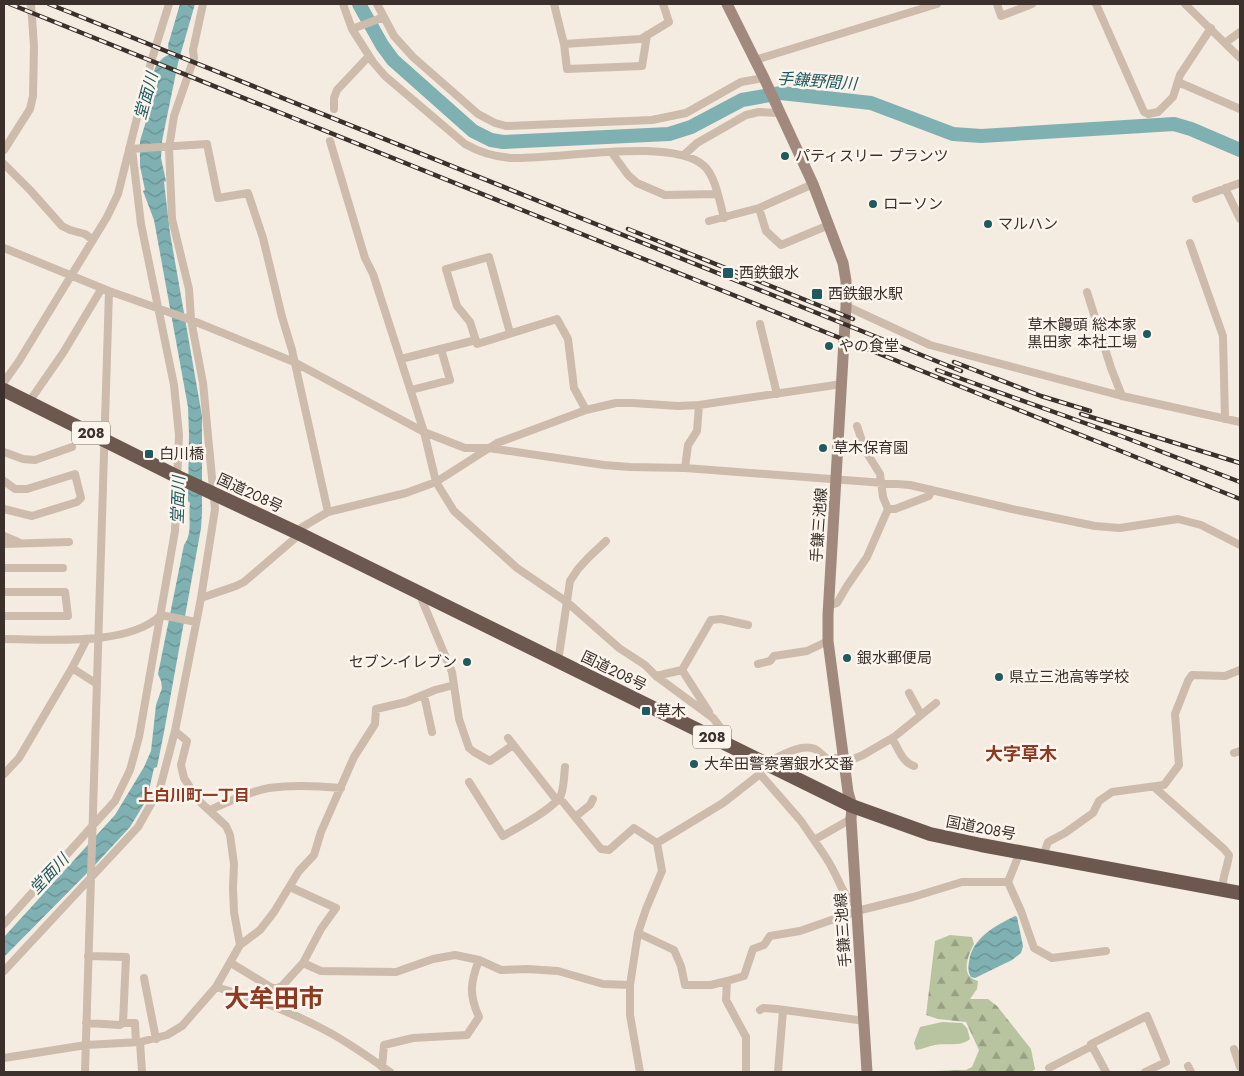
<svg xmlns="http://www.w3.org/2000/svg" width="1244" height="1076" viewBox="0 0 1244 1076" font-family="Jost,'Noto Sans JP',sans-serif">
<style>
.forest{fill:url(#forest-firs)}
.green{fill:#b8c4a0}
.water{fill:url(#water-waves)}
.lines{fill:none;stroke-linecap:round;stroke-linejoin:round}
.river{stroke:#7fb0b2;stroke-width:14}
.minor{stroke:#cdbbac;stroke-width:8}
.secondary{stroke:#a18a7d;stroke-width:11}
.trunk{stroke:#6c584f;stroke-width:14}
.rail-casing{stroke:#3b302b;stroke-width:4.5}
.rail{stroke:#fbf5ee;stroke-width:2.5;stroke-dasharray:8;stroke-linecap:butt}
.poi-dot{fill:#1f5a5e;stroke:#fbf5ee;stroke-width:2}
.labels{text-anchor:middle;dominant-baseline:central;stroke-width:5;stroke-linejoin:round;paint-order:stroke}
.shield{fill:#fbf5ee;stroke:#756b66;stroke-width:1}
.shield-label{font-size:14px;font-weight:bold;fill:#3b302b}
.poi-label{font-size:15px;fill:#3b302b;stroke:#fbf5ee;text-anchor:start}
.street-label{font-size:15px;fill:#3b302b;stroke:#fbf5ee}
.water-label{font-size:16px;font-style:italic;fill:#1f5a5e;stroke:#fbf5ee}
.neighbourhood-label{font-size:16px;font-weight:bold;fill:#8c3b22;stroke:#fbf5ee}
.quarter-label{font-size:18px;font-weight:bold;fill:#8c3b22;stroke:#fbf5ee}
.town-label{font-size:25px;font-weight:bold;fill:#8c3b22;stroke:#fbf5ee}
</style>
<defs>
<pattern id="forest-firs" width="22" height="20" patternUnits="userSpaceOnUse" patternTransform="scale(1.25)"><rect width="22" height="20" fill="#b8c4a0"/><path d="M5 1l3.5 6h-7zM16 11l3.5 6h-7z" fill="#97a083"/></pattern>
<pattern id="water-waves" width="16" height="10" patternUnits="userSpaceOnUse" patternTransform="scale(1.25)"><rect width="16" height="10" fill="#7fb0b2"/><path d="M0 5q4-4 8 0t8 0" fill="none" stroke="#699091"/></pattern>
</defs>
<rect width="100%" height="100%" fill="#f4ebe1"/>
<path class="forest" d="M950,935L972,937L974,944C967,957 960,977 978,981L977,989L970,999H988L997,1006L1031,1049L1035,1069L1031,1072H932L933,1071L966,1070L972,1067L979,1050L966,1022L938,1019L926,1015L935,941Z"/>
<path class="green" d="M942,1022L962,1023L967,1028L970,1039C961,1047 947,1043 935,1045C929,1046 923,1049 916,1050L914,1043L920,1027Z"/>
<path class="water" d="M180,4H195L178,63L162,141L161,158L166,181L164,182L170,233L202,416V512L201,528L164,732L157,767L154,768L147,799L130,827L94,866L4,957V937L115,815L144,767L151,751L156,705L162,688L161,681L158,674L184,545C193,533 188,517 190,503L188,501L189,434L188,407L154,220L143,191L145,190L140,166V141L158,82C156,79 154,77 154,74C153,67 163,56 169,55L168,45Z
M1015,916L1017,917L1023,946L1021,953L1012,960L975,978L971,977C968,972 968,968 969,962C972,938 995,926 1015,916Z"/>
<g class="lines">
<path class="river" d="M359,4L382,45L393,60L473,131L491,140L503,142L669,134L691,127L742,100L781,93L871,103L953,134L981,136L1174,124L1191,129L1240,150"/>
<path class="minor" d="M343,4L352,29L373,62L385,76L465,144C479,152 495,157 512,158C557,160 669,137 703,165C715,174 720,203 724,218
M377,4L394,36L413,57L478,114L495,123L506,126L652,120L686,113L741,82L764,78
M554,4L564,44L567,69L642,66L647,35
M997,4L1001,16L1032,4
M1096,4L1144,112L1148,114L1158,112L1173,97L1180,75L1211,28
M1185,4L1240,58
M352,29L384,17
M1225,43L1240,32
M564,44L641,39L669,22L663,4
M755,60L937,4
M1178,82L1240,109
M334,109V98L337,90L369,56
M330,141L365,258L373,274L424,432L436,482L454,511L517,568L567,602L619,648L645,665L656,676L713,718L727,736L729,746
M129,149L207,144L218,198L248,193L263,238L282,317L292,350L328,512
M4,150L30,109L33,96L34,46L31,4
M612,153L628,175L637,183L665,195L717,194
M684,155L697,143L746,115L759,112L779,113
M4,164L30,190L62,226L70,230L85,234L93,240
M1225,188L1240,219
M1196,199L1240,183
M759,208L766,231L781,245L829,225
M709,221L759,208L813,184
M1190,243L1223,336L1225,419
M4,248L109,291L191,320L294,362L424,432L465,448H489L604,465L630,467L685,468L910,485L1012,509L1095,526L1120,528L1178,519L1201,525L1240,545
M1087,292L1111,368L1122,396
M846,306L930,345L1122,396L1240,422
M760,324L777,394
M510,333L489,257L446,269L457,306L470,322L477,344L557,319L568,339L574,388L586,410
M401,359L476,340
M4,382L19,361L107,217L118,194L151,62L169,4
M411,390L450,380L441,349
M29,402L63,353L102,288
M857,426L865,450L880,474L883,497L888,509H895L929,496L932,490
M4,452L23,459L35,460L72,447
M685,468L688,445L697,431L699,405
M4,481L15,489H27L75,474L81,498L77,502L32,516L4,509
M294,532L328,512L406,493L436,482L497,443L586,410L616,403H633L678,406L699,405L842,384
M4,536L18,542
M4,544L69,542
M4,568H63
M4,592H65L68,616H4
M419,593L452,672L459,719L469,748L474,752L490,761L513,745
M201,598L236,586L244,582L300,534
M828,606L837,603L847,586L867,557L888,509
M161,615L196,622
M4,639C48,639 128,647 161,615
M558,662L570,581L578,569L588,558L606,541
M758,664L770,661L774,656L807,651L828,641
M72,668L97,684
M682,670L709,712
M656,676L682,670L711,620L721,619L748,625
M909,693L921,715
M424,695L432,732
M175,731L187,741L181,765L184,778L198,800L226,826L230,835L234,864L233,888L234,912L240,945
M508,738L555,798L563,802L601,849L609,850L634,828L657,843L662,871L646,909L638,933L630,985V1015L640,1072
M892,738C898,748 902,762 914,766
M1234,753L1240,751
M759,759L760,774L801,821L814,840L851,819
M766,763C779,757 800,743 815,749C819,751 823,756 827,759L844,757
M844,763L863,755L894,737L936,703
M4,774L19,758L72,668L87,639
M469,782L503,836C517,828 554,809 561,795C564,787 564,776 565,767
M1154,787L1224,849L1229,855C1228,867 1221,879 1223,890
M210,810C227,802 251,791 269,788C289,785 320,786 341,788
M575,817L590,805L593,799
M814,840C820,849 827,858 832,868C840,882 843,896 856,905
M657,843L723,803L760,774
M1043,856L1048,842L1065,833L1093,813L1099,801L1112,792L1164,785L1179,765L1175,714L1188,681L1192,675L1225,676L1240,670
M1008,882L1020,852
M290,887L336,908L321,929L303,963
M4,924L115,801L130,770L139,737L175,531L179,435L174,385L141,224L132,149
M638,933L674,950L681,966L685,985H711L727,981L726,1000L746,1037V1072
M88,956L126,957L123,1023H135L136,1042
M231,963L272,988H277L282,986L303,963L321,971L396,972L433,959L455,955L479,960L501,970L527,969L558,971L603,984L630,985
M4,971L138,827L160,788L175,731L201,598L215,509L203,383L191,320L189,289L172,219L169,148L174,116L194,58L193,50L203,4
M144,978L156,1039
M727,981L744,976L753,949L764,945L770,936L800,931L857,911L913,897L962,882H1008L1021,911L1034,948L1052,958L1106,951
M216,987C251,997 286,1010 319,1027C344,1039 367,1056 390,1072
M760,1010L763,1008L777,1009L865,1021
M86,1023L120,1025L123,1023
M140,1042L142,1072
M1234,1049L1240,1067
M4,1058L86,1045L140,1042L167,1035L182,1026L216,987L240,945L260,930L274,912L299,871L314,855L321,832L354,757L375,724L376,709L406,702L435,690L454,685
M1188,1066L1191,1072
M382,1067L384,1045L413,1038L467,1035L479,1017C469,995 470,983 479,960
M1049,1068L1092,1046
M85,1072L109,291
M778,1072L783,1010
M1106,1072L1091,1044L1147,1016L1166,1062L1145,1072"/>
<path class="secondary" d="M727,4L764,78L813,184L843,263L846,281V306L828,615V641L848,792L852,806L851,819L867,1072"/>
<path class="trunk" d="M4,390L178,477L300,534L852,806L930,834L981,845L1240,893"/>
<defs>
<path id="rail" d="M10,4L1240,499
M49,4L961,371
M628,229L853,319
M954,362L1041,396L1090,411
M937,370L1121,436L1240,482
M1081,414L1240,463"/>
</defs>
<use href="#rail" class="rail-casing"/>
<use href="#rail" class="rail"/>
</g>
<g class="poi-dot">
<circle cx="785" cy="156" r="5"/>
<circle cx="873" cy="204" r="5"/>
<circle cx="988" cy="224" r="5"/>
<rect x="722" y="267" width="12" height="12" rx="2.5"/>
<rect x="811" y="288" width="12" height="12" rx="2.5"/>
<circle cx="1147" cy="334" r="5"/>
<circle cx="829" cy="346" r="5"/>
<circle cx="823" cy="448" r="5"/>
<rect x="144" y="449" width="10" height="10" rx="2.5"/>
<circle cx="847" cy="658" r="5"/>
<circle cx="467" cy="662" r="5"/>
<circle cx="999" cy="677" r="5"/>
<rect x="641" y="706" width="10" height="10" rx="2.5"/>
<circle cx="694" cy="764" r="5"/>
</g>
<g class="labels">
<g class="shield">
<rect x="72" y="421.5" width="38" height="23" rx="4"/>
<rect x="693" y="725.5" width="38" height="23" rx="4"/>
</g>
<g class="shield-label">
<text x="91" y="433">208</text>
<text x="712" y="737">208</text>
</g>
<g class="poi-label">
<text x="795" y="156">パティスリー プランツ</text>
<text x="883" y="204">ローソン</text>
<text x="998" y="224">マルハン</text>
<text x="739" y="273">西鉄銀水</text>
<text x="828" y="294">西鉄銀水駅</text>
<text x="1137" y="325" text-anchor="end">草木饅頭 総本家<tspan x="1137" dy="17">黒田家 本社工場</tspan></text>
<text x="839" y="346">やの食堂</text>
<text x="833" y="448">草木保育園</text>
<text x="159" y="454">白川橋</text>
<text x="857" y="658">銀水郵便局</text>
<text x="457" y="662" text-anchor="end">セブン-イレブン</text>
<text x="1009" y="677">県立三池高等学校</text>
<text x="656" y="711">草木</text>
<text x="704" y="764">大牟田警察署銀水交番</text>
</g>
<g class="street-label">
<text transform="translate(250 493) rotate(25)">国道208号</text>
<text transform="translate(819 525) rotate(-86)">手鎌三池線</text>
<text transform="translate(614 671) rotate(26)">国道208号</text>
<text transform="translate(981 828) rotate(11)">国道208号</text>
<text transform="translate(843 930) rotate(-94)">手鎌三池線</text>
</g>
<g class="water-label">
<text transform="translate(817 81) rotate(4)">手鎌野間川</text>
<text transform="translate(146 96) rotate(-75)">堂面川</text>
<text transform="translate(178 500) rotate(-88)">堂面川</text>
<text transform="translate(49 874) rotate(-47)">堂面川</text>
</g>
<g class="neighbourhood-label">
<text x="194" y="795">上白川町一丁目</text>
</g>
<g class="quarter-label">
<text x="1021" y="754">大字草木</text>
</g>
<g class="town-label">
<text x="274" y="998">大牟田市</text>
</g>
</g>
<rect width="1244" height="1076" fill="none" stroke="#3b302b" stroke-width="10"/>
</svg>
